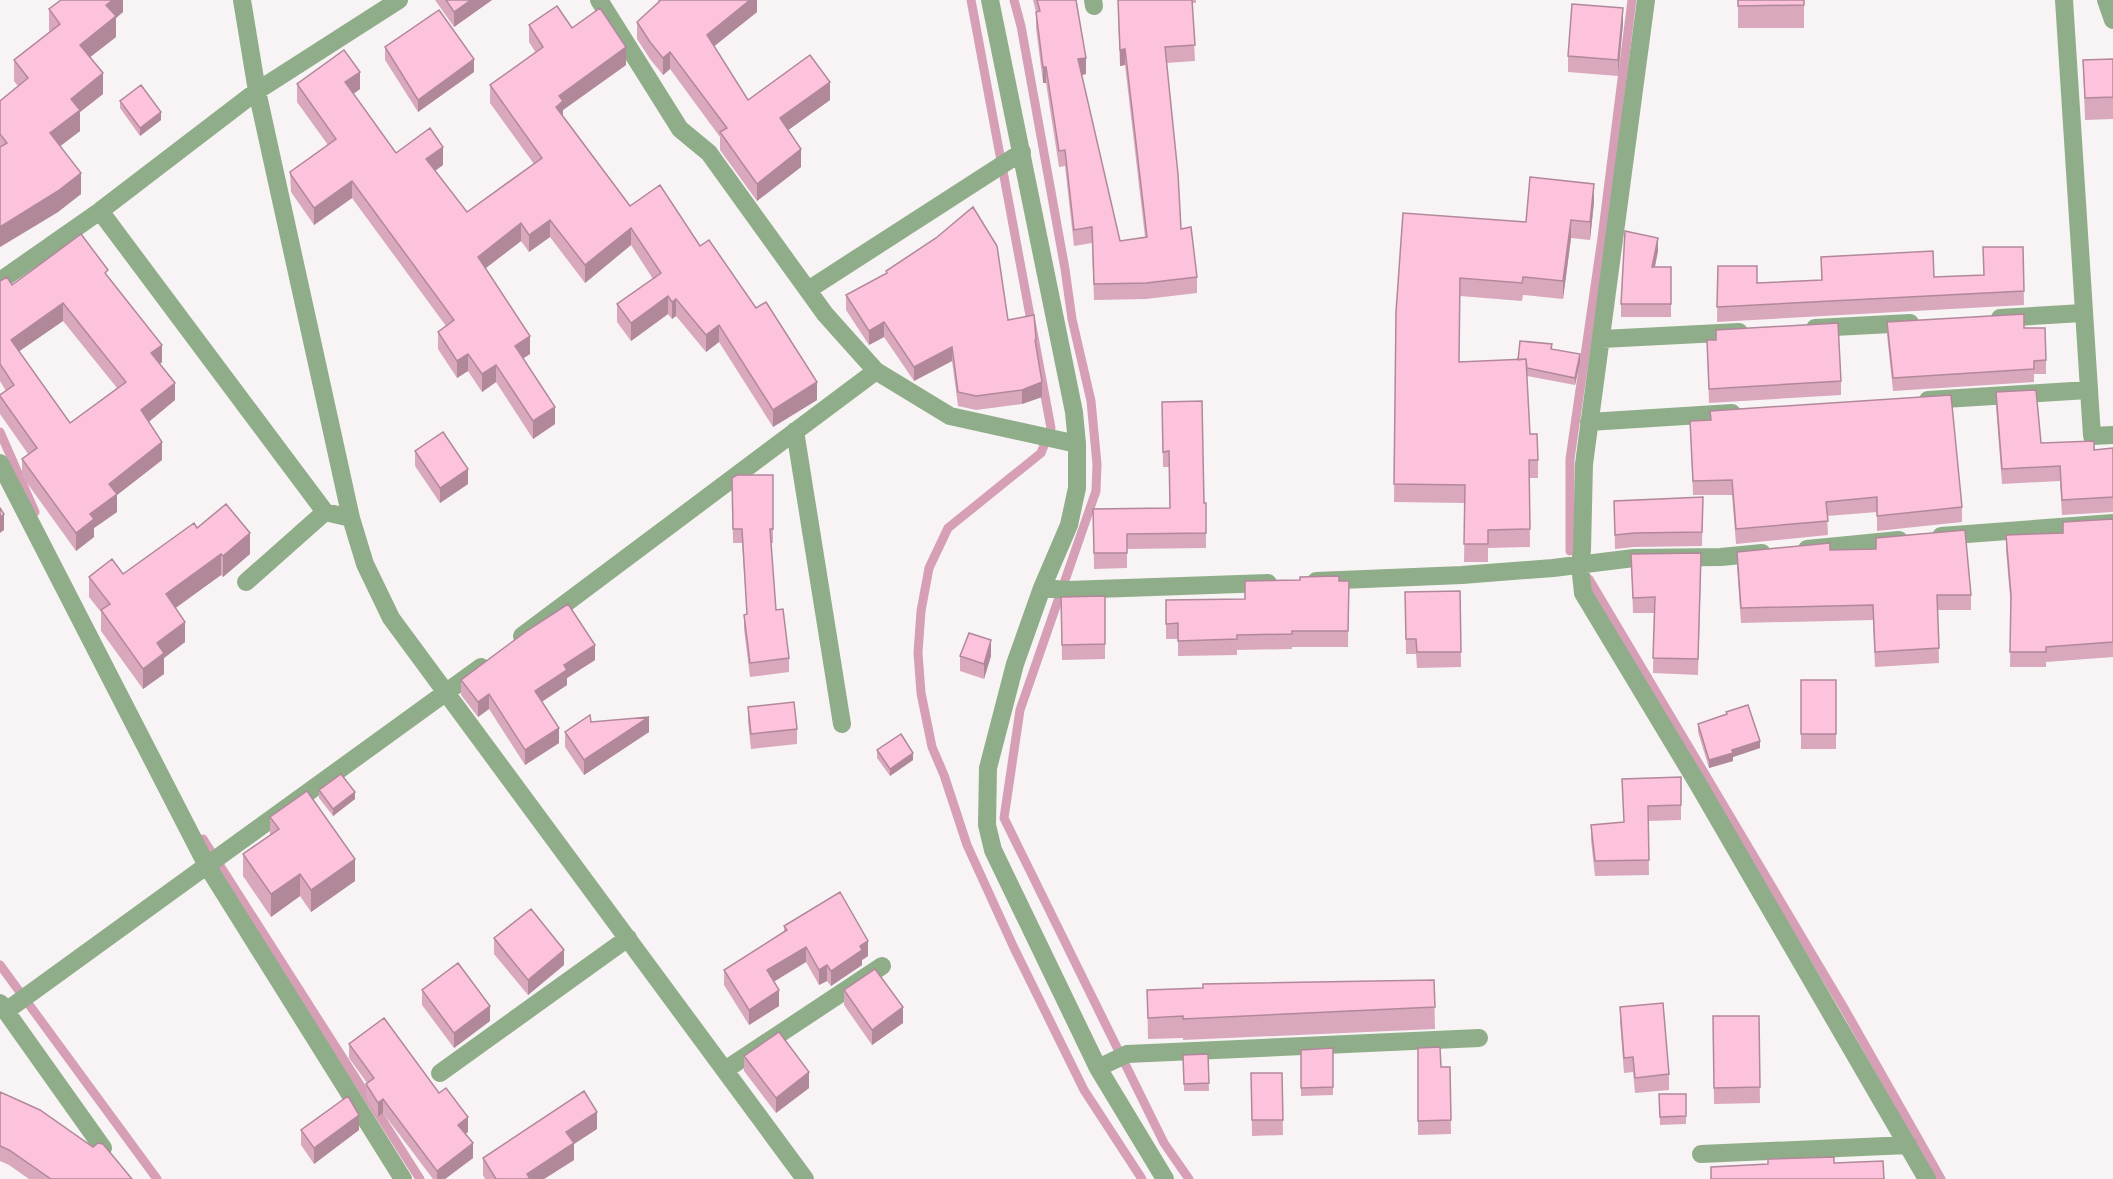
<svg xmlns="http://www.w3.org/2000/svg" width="2113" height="1179" viewBox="0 0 2113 1179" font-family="Inter,sans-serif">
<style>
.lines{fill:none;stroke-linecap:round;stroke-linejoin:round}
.stream{stroke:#d69fb6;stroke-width:9}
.minor{stroke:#90ad89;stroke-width:18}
.wall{fill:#daa8bd;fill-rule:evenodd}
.shaded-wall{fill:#b1889a}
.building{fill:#fdc3dc;stroke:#b1889a;stroke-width:1.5;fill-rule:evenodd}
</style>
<rect width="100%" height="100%" fill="#f8f4f5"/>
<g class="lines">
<path class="stream" d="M971,0L1051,428L1041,453L948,528L929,568L921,611L918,653L921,693L932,747L944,775L967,845L1014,948L1084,1090L1142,1179
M1014,0L1021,26L1065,269L1072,319L1091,401L1097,464L1096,491L1020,710L1004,818L1164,1143L1189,1179
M0,432L35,512
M1570,551V459L1602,238L1632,0
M1589,579L1844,1008L1941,1179
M203,839L420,1179
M0,965L157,1179"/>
<path class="minor" d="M242,0L257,91L351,518L365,564L391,618L805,1179
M599,0L680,129L709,153L825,314L876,371L950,416L1077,444
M990,0L1074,412L1077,444V488L1069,525L1042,588L1015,664L988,768L987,825L993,850L1098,1068L1165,1179
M1093,0L1094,6
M1646,0L1584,464L1582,550L1580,565L1583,593L1698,784L1927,1179
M2064,0L2092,436L2113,435
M2106,0L2113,20
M100,211L325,512L351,518
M0,281L100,211L257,91L399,0
M808,290L1022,152
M2000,318L2082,313
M1815,328L1910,323
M1602,339L1739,332
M1928,400L2088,390
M1589,422L1732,413
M795,431L842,724
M0,463L206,864L403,1179
M1941,536L2113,523
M1807,549L1899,540
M1316,581L1462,575L1553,568L1634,558L1721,557L1762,553
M246,582L325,512
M1042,588L1068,590L1268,583
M522,636L876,371
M0,1003L103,1148
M6,1011L481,667
M1098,1068L1127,1054L1479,1038
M725,1070L882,966
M440,1073L628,938
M1701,1154L1908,1145"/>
</g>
<path class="wall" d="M123,0V12L116,18V37L90,57L103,94L80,112V131L60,146L81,194L58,212L0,247V101L18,86L14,81V60L50,32L49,30V9Z
M435,0H492L454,27Z
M658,0H757V12L714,46L748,100H830L788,130L801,167L757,201L720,150V137L670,69L663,75L650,59L637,39V22L658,4Z
M1033,0H1076L1086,74L1081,75L1120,241L1145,237L1125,65L1120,66L1118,17L1125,0H1196V3H1192L1195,61L1167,63L1181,229L1197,277V293L1146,299L1094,300L1092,243L1074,246L1065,166L1059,167L1046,83H1043L1036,28V12Z
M1738,0L1804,5V28H1738Z
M1623,24L1618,76L1568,72V56Z
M529,25L572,28L626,65L563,110V116L630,206L700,246L817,400L773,427L719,342L706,352L676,316L672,319L668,314L631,341L617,322V304L653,279L631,245L585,283L550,237L529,252L521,241L486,268L530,354L523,358L555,424L533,439L496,382L482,392L468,371L457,378L438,349V332L446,326L352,198L314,225L291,192L290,172L328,145L297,102V84L360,89L353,94L396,153L443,165L435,171L467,212L534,164L490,103V85L536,53L529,42Z
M385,47L474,72L418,112L385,60Z
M2113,59V119L2085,120L2083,60Z
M120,101L161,120L140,136L120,108Z
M1594,202L1590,240L1571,238L1563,299L1523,295L1522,301L1460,296L1459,362L1518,360L1552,349L1580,362L1575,385L1527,376L1530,434L1538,460V478H1529L1530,547L1488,548V562H1464L1465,503L1394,502L1396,312L1526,222Z
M2023,247L2024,305L1717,322L1718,266L1757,283L1821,280V257L1934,277L1983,275Z
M1658,251L1655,267H1671V317H1621V304Z
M886,271L1008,320L1036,339V348L1042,397L1022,404L976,410L958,406L952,361L914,381L884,337L869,345L846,310V295L886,274Z
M108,277L162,362L160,364L175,400L149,422L162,460L117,495V512L94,528V537L76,551L22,476V459L28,454L0,414V395L6,391L0,381V281L12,285ZM63,321L117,388L70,423L19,351Z
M1887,322L2024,328L2046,360V374H2034V382L1893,391L1887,335Z
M1707,340L1841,381V395L1709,403Z
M1996,392L2041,443L2094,450L2113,448V512L2062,515L2060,481L2002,484L1996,407Z
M1162,402L1204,503H1206V548L1127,549V568L1094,569L1093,509L1170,508L1169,467H1163Z
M1690,421L1962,507V522L1877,531V512L1827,516L1828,535L1736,544L1732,495H1693Z
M415,451L468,484L440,503L415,466Z
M773,475V543H771L776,610L789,658V672L750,677L744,629V615L747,614L742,543H733L732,478Z
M1703,497L1702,546L1634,547L1615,549L1614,501Z
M2113,519V657L2046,662V667H2010L2011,608L2006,550V535L2063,533Z
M197,528L250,554L223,577L221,575L175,608L185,642L164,658V674L143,689L101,631V612L89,597V577L123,574Z
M1830,550L1971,595V610H1938L1939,663L1875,667L1873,620L1741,623L1737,567V552Z
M1631,554L1701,568L1698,675L1653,673L1654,613H1633Z
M1339,581H1349L1348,647H1292V649L1237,650V655L1178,656V639H1166V600L1245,599Z
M1460,591L1461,667L1417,668L1416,654H1406L1405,592Z
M1105,596V659L1062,660L1061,597Z
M960,656H991L984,679L960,671Z
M595,660L567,678V685L542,702L559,743L525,765L489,709L478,717L461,695V680Z
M1801,680H1836V749H1801Z
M748,707L797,729V744L751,749L748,722Z
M1726,712L1760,748L1733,757V761L1709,768L1698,732V724L1726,715Z
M591,722L649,732L584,775L565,747V732Z
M877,750L913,760L890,776L877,758Z
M1681,777V820L1648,821L1649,875L1595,876L1591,840V825L1623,822Z
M319,790L355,799L333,816L319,798Z
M270,817L355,881L311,912L300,896L271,917L243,876V854L270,835Z
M784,926L868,956L862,960V965L831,986L827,981L819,985L806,962L774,981L779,1006L749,1025L724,985V970L784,932Z
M494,938L564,965L528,995L494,954Z
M1434,980L1435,1029L1183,1040V1038L1148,1039L1147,990Z
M422,990L490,1021L454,1048L422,1005Z
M844,990L903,1023L872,1045L844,1005Z
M1620,1007L1669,1074V1090L1635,1093L1633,1072L1624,1073L1620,1022Z
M1713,1016H1759L1760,1103L1714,1104Z
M349,1044L468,1132L465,1134L473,1158L445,1179H433L383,1113L378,1117L366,1098V1084L367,1083L349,1058Z
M1333,1048V1095L1301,1096V1050Z
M1418,1048L1441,1067H1450L1451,1134L1418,1135Z
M1208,1054L1209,1091H1184L1183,1055Z
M744,1056L809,1088L776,1113L744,1071Z
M1251,1073H1282L1283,1135L1252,1136Z
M0,1092L132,1179H29L9,1165L0,1161Z
M1659,1094H1686V1124L1660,1125Z
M597,1129L574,1144V1160L544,1179H485L483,1175V1158Z
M301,1130H359L314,1164L301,1145Z"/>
<path class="shaded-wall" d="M113,0H123V12L116,18V37L80,65V45L106,5Z
M471,0H492L454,27V12Z
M750,0H757V12L707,52V35Z
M1623,8V24L1618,76V60Z
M626,47V65L563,110V119L556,107L559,96Z
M1125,49V65L1120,66V50Z
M670,52V69L663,75V58Z
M1086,58V74L1078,76V59Z
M474,59V72L418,112V100Z
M1043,67H1046V83H1043Z
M360,72V89L345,100V82Z
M103,73V94L80,112V131L50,154V133L71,99Z
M830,82V100L780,136V118Z
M161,112V120L140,136V128Z
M443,147V165L426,177V159Z
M801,149V167L757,201V184Z
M81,173V194L58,212L0,247V227Z
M352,181V198L314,225V208Z
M1594,184V202L1590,240V222Z
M550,220V237L529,252V235Z
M1571,220V238L1563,299V281Z
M521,223V241L478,274V257Z
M631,228V245L585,283V265Z
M1658,238V251L1652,280V267Z
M668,296V314L631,341V323Z
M676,299V316L672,319V302Z
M63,303V321L11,357V340Z
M884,322V337L869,345V331Z
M719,325V342L706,352V335Z
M530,336V354L515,364V346Z
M162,345V362L151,371V353Z
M952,347V361L914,381V367Z
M468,354V371L457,378V361Z
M1580,354V362L1575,385V378Z
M496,365V382L482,392V374Z
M817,382V400L773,427V410Z
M1042,382V397L1022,404V390Z
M175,383V400L141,428V410Z
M555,407V424L533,439V421Z
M162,442V460L117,495V512L94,528V537L76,551V533L90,514L109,484Z
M468,469V484L440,503V488Z
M4,514V530L0,533V517Z
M250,533V554L223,577V556Z
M221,554V575L166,615V594Z
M185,622V642L164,658V674L143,689V669L157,643Z
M991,640V656L984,679V664Z
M595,645V660L567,678V685L535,706V691L564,665Z
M489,694V709L478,717V702Z
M649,717V732L584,775V760Z
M559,728V743L525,765V750Z
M1760,741V748L1733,757V761L1709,768V760L1732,750Z
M913,753V760L890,776V769Z
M355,792V799L333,816V809Z
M355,859V881L311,912V890Z
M300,874V896L271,917V894Z
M868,941V956L862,960V965L831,986V971L860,946Z
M806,947V962L767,986V970Z
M564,950V965L528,995V980Z
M827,965V981L819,985V970Z
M779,990V1006L749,1025V1010Z
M490,1006V1021L454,1048V1033Z
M903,1007V1023L872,1045V1030Z
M809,1072V1088L776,1113V1098Z
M383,1099V1113L378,1117V1103Z
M597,1112V1129L574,1144V1160L544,1179H527V1174L566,1132Z
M359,1115V1130L314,1164V1148Z
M468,1117V1132L458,1139V1125Z
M473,1143V1158L445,1179H437V1171Z"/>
<path class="building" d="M61,0H113L106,5L116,16L80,45L103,73L71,99L80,110L50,133L81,173L58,191L0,227V147L7,143L0,134V101L28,78L14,60L60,24L49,9Z
M446,0H471L454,12Z
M661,0H750L707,35L748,100L810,55L830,82L780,118L801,149L757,184L720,132L727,128L670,52L663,58L650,42L637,22Z
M1037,0H1076L1086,58L1078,59L1120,241L1147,237L1125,49L1120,50L1118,0H1192L1195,45L1165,47L1178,174L1181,229L1191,227L1197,277L1146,283L1094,284L1092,227L1074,230L1065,150L1059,151L1046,67H1043L1036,12L1040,11Z
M1738,0H1804V5L1738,6Z
M1572,4L1623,8L1618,60L1568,56Z
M557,6L572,28L600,8L626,47L559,96L563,101L556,107L630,206L660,185L700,246L709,240L756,308L766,302L817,382L773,410L719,325L706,335L676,299L672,302L668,296L631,323L617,304L661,273L631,228L585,265L550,220L529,235L521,223L478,257L530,336L515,346L555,407L533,421L496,365L482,374L468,354L457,361L438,332L454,320L352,181L314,208L291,175L290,172L336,139L297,84L344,50L360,72L345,82L396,153L430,128L443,147L426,159L467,212L542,158L490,85L543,47L529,25Z
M439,10L474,59L418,100L385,47Z
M2113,59V97L2085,98L2083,60Z
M141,85L161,112L140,128L120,101Z
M1530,177L1594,184L1590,222L1571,220L1563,281L1523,277L1522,283L1460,278L1459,362L1526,359L1530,434H1537L1538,460H1529L1530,529L1488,530V544H1464L1465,485L1394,484L1396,312L1403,213L1526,222Z
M973,207L997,246L1008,320L1034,315L1036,339L1035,340L1042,382L1022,390L976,396L958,392L952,347L914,367L884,322L869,331L846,295L887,273L886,271L936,238Z
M1625,231L1658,238L1652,267H1671V304H1621Z
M81,234L108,270L105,273L162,345L151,353L175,383L141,410L162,442L109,484L117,494L90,514L94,519L76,533L22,459L37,448L0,396V395L14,385L0,364V281L7,277L12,285ZM63,303L126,382L70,423L11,340Z
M1983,247H2023L2024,291L1717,307L1718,266H1757V283L1822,280L1821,257L1933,251L1934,277L1984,275Z
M2024,314V328H2045L2046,360L2034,361V369L1893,378L1887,322Z
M1838,323L1841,381L1709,389L1707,340H1716V330Z
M1520,341L1552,344L1551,349L1580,354L1575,378L1527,368L1526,359L1518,360Z
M2036,390L2041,443L2094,441V450L2113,448V497L2062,500L2060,466L2002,469L1996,392Z
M1951,395L1962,507L1877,516V497L1826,502L1828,521L1736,529L1732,480L1693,481L1690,421L1711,420L1710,411Z
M1202,401L1204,503H1206V533L1127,534V553H1094L1093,509L1170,508L1169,451L1163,452L1162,402Z
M443,432L468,469L440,488L415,451Z
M737,475H773V529H770L776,610L783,609L789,658L750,663L744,615L747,614L742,529H733L732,478Z
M1703,497L1702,532L1634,533L1615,535L1614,501Z
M226,504L250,533L223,556L221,554L166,594L185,622L157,643L164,653L143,669L101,610L110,604L89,577L112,559L123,574L194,523L197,528Z
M0,508L4,514L0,517Z
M2113,519V642L2046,647V652H2010L2011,595L2006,535L2063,533V522Z
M1965,530L1971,595H1937L1939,648L1875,652L1873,605L1741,608L1737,552L1830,543V550L1876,549V538Z
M1701,553L1698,659L1653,658L1655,597L1633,598L1631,554Z
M1339,576V581H1349L1348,631H1292V634L1237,635V639L1178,641V623L1166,624V600L1245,599V581L1300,580V577Z
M1460,591L1461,652H1417L1416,639H1406L1405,592Z
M1105,596V644L1062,645L1061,597Z
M568,604L595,645L564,665L567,670L535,691L559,728L525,750L489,694L478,702L461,680L528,630Z
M969,633L991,640L984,664L960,656Z
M1801,680H1836V734H1801Z
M794,702L797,729L751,734L748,707Z
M1748,705L1760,741L1732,750L1733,753L1709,760L1698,724L1727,714L1726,712Z
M590,715L591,722L649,717L584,760L565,732Z
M901,734L913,753L890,769L877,750Z
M341,774L355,792L333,809L319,790Z
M1681,777V805L1648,806L1649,860L1595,861L1591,825L1624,822L1622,779Z
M307,791L355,859L311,890L300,874L271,894L243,854L279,829L270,817Z
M840,892L868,941L860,946L862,950L831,971L827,965L819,970L806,947L767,970L779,990L749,1010L724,970L787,930L784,926Z
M531,909L564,950L528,980L494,938Z
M458,963L490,1006L454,1033L422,990Z
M875,969L903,1007L872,1030L844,990Z
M1434,980L1435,1007L1183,1019V1016L1148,1018L1147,990L1203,988V984Z
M1663,1003L1669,1074L1635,1078L1633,1057L1624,1058L1620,1007Z
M1713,1016H1759L1760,1087L1714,1088Z
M384,1018L439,1093L446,1088L468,1117L458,1125L473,1143L437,1171L383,1099L378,1103L366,1084L374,1078L349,1044Z
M779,1032L809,1072L776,1098L744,1056Z
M1440,1047L1441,1067H1450L1451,1120L1418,1121V1048Z
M1333,1048V1087L1301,1088V1050Z
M1208,1054L1209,1083L1184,1084L1183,1055Z
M1251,1073H1282L1283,1120H1252Z
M584,1091L597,1112L566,1132L574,1143L527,1174L530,1179H496L483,1158Z
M0,1092L40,1110L93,1147L98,1143L103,1144L132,1179H51L9,1150L0,1146Z
M1659,1094H1686V1116L1660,1117Z
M348,1096L359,1115L314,1148L301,1130Z
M1834,1157V1163L1883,1161L1884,1179H1711V1167L1768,1164V1159Z"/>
</svg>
